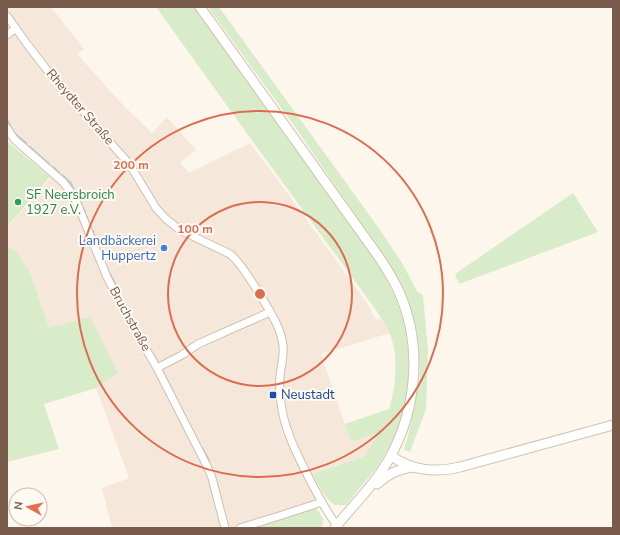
<svg xmlns="http://www.w3.org/2000/svg" width="620" height="535" viewBox="0 0 620 535" font-family="'Nunito Sans',sans-serif">
<style>
.residential{fill:#f5e8da}
.green{fill:#d8ecc9}
.lines{fill:none;stroke-linecap:round;stroke-linejoin:round}
.stream{stroke:#a5d3da;stroke-width:2}
.street-casing{stroke:#d1beb0;stroke-width:9}
.secondary-casing{stroke:#d6c0b0;stroke-width:11}
.street{stroke:#fff;stroke-width:7}
.secondary{stroke:#fff;stroke-width:9}
.ring{fill:none;stroke:#dc6d51;stroke-width:2}
.leisure-dot{fill:#2e9e5b;stroke:#fffaf3;stroke-width:1.5}
.shop-dot{fill:#3f7fe0;stroke:#fffaf3;stroke-width:1.5}
.transit-dot{fill:#1a4fb4;stroke:#fffaf3;stroke-width:1.5}
.labels{text-anchor:middle;dominant-baseline:central;stroke-width:4;stroke-linejoin:round;paint-order:stroke}
.street-label{font-size:13px;fill:#7a5c4d;stroke:#fffaf3}
.leisure-label{font-size:13px;fill:#27864d;stroke:#fffaf3;text-anchor:start}
.shop-label{font-size:13px;fill:#366cbe;stroke:#fffaf3;text-anchor:end}
.transit-label{font-size:13px;fill:#164399;stroke:#fffaf3;text-anchor:start}
.centre{fill:#dc6d51;stroke:#fffaf3;stroke-width:2}
.ring-label{font-size:12px;text-anchor:middle;font-weight:bold;fill:#dc6d51;stroke:#fffaf3;stroke-width:4;stroke-linejoin:round;paint-order:stroke}
</style>
<rect width="100%" height="100%" fill="#fdf6ec"/>
<path class="residential" d="M7,7H51L84,49L77,54L124,106L152,133L167,117L196,150L180,162L189,173L250,143L288,194L370,307L374,317L378,320L381,318L390,333L321,354L351,442L378,433L365,456L313,474L322,502L312,507L258,528H112L102,488L129,478L96,388L117,373L49,328L30,272L15,250L7,247V228L55,173L14,134L7,122Z"/>
<path class="green" d="M156,7H195L343,214L376,259L396,298L406,326L410,352L408,391L404,412L392,442L378,466L346,505C343,505 339,506 336,505C328,503 316,482 313,474L365,456L378,433L351,442L345,424L389,409C396,386 399,357 390,334C387,326 381,318 376,310L256,146Z
M208,7H219L378,227L402,263L417,291L423,295L428,350L426,409L410,452L404,450L409,431L420,378L418,340L404,290L366,231L298,131Z
M7,141L50,177L7,227Z
M573,193L598,232L459,284L455,274Z
M7,247L15,250L30,272L49,328L90,317L118,373L96,388L44,404L59,449L7,462Z
M312,507L318,510L323,519L322,528H258Z"/>
<g class="lines">
<path class="stream" d="M7,120L14,133L26,143
M30,147L49,164
M53,167L59,173
M62,175L71,183L73,188
M76,192L79,200
M80,202L85,212
M87,217L91,228
M93,231L96,241
M107,269L119,291
M128,310L135,324
M154,356L160,365
M162,370L173,392
M202,448L209,460"/>
<defs>
<path id="street" d="M7,16L27,44L47,70L130,165L156,208L166,219L180,230L230,254C241,263 248,277 256,288C266,306 281,325 283,346C284,356 281,367 280,376C279,388 280,399 282,410C287,437 301,462 313,486C321,500 328,515 339,528
M7,35L16,28
M7,128L14,139L63,182L67,187L73,195L79,208L107,277L128,318L157,368L207,466L212,478L225,528
M157,368L182,355L198,344L270,312
M240,528L276,517L322,502"/>
<path id="secondary" d="M200,7L381,260C388,271 395,282 400,294C424,350 416,418 383,469C369,491 350,508 335,528
M391,456C414,471 434,473 460,467L613,425
M377,484C390,473 396,470 413,467"/>
</defs>
<use href="#street" class="street-casing"/>
<use href="#secondary" class="secondary-casing"/>
<use href="#street" class="street"/>
<use href="#secondary" class="secondary"/>
</g>
<g class="ring">
<circle cx="260" cy="294" r="92"/>
<circle cx="260" cy="294" r="183"/>
</g>
<circle class="leisure-dot" cx="18" cy="202" r="4"/>
<circle class="shop-dot" cx="164" cy="248" r="4"/>
<rect class="transit-dot" x="269" y="391" width="8" height="8" rx="2"/>
<g class="labels">
<g class="street-label">
<text transform="translate(80 107) rotate(49)">Rheydter Straße</text>
<text transform="translate(130 319) rotate(61)">Bruchstraße</text>
</g>
<g class="leisure-label">
<text x="26" y="195">SF Neersbroich<tspan x="26" dy="15">1927 e.V.</tspan></text>
</g>
<g class="shop-label">
<text x="156" y="241">Landbäckerei<tspan x="156" dy="15">Huppertz</tspan></text>
</g>
<g class="transit-label">
<text x="281" y="395">Neustadt</text>
</g>
</g>
<circle cx="260" cy="294" r="6" class="centre"/>
<g class="ring-label">
<text x="131" y="169">200 m</text>
<text x="195" y="233">100 m</text>
</g>
<rect width="620" height="535" fill="none" stroke="#7a5c4d" stroke-width="16"/>
<g transform="translate(28 507) rotate(278)"><circle r="19" fill="#fffaf3" stroke="#cabbb1"/>
<path d="M0-3L7 15L0 10L-7 15Z" fill="#e76f51"/>
<text y="-6" font-size="11" font-weight="bold" text-anchor="middle" fill="#7a5c4d">N</text>
</g>
</svg>
